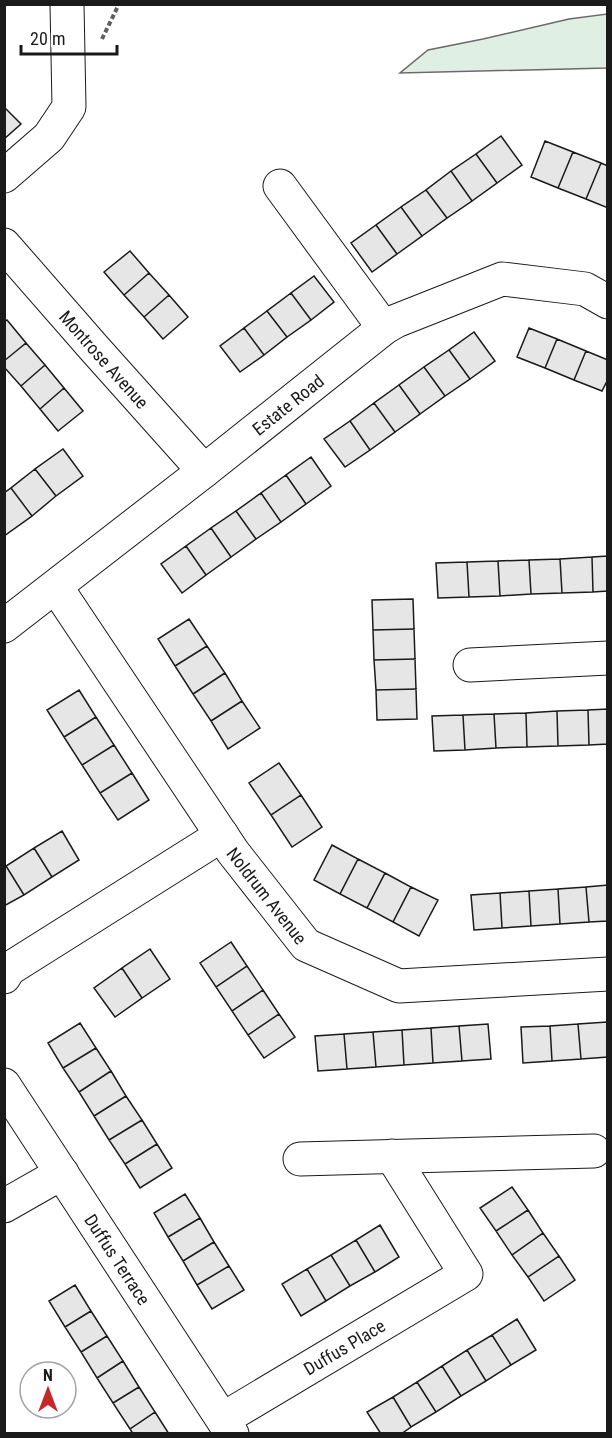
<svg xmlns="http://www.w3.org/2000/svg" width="612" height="1438" viewBox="0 0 612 1438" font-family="'Roboto Condensed',sans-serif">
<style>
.green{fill:#e0efe3;stroke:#6a6a6a;stroke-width:1.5}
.building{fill:#e6e6e6;stroke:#1a1a1a;stroke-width:1.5}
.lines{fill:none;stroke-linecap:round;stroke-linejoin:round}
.minor-casing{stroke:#1a1a1a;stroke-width:35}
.path{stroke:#5f5f5f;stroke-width:4;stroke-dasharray:4.5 3;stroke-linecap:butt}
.minor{stroke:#fff;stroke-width:33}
.labels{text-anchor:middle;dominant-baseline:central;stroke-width:4.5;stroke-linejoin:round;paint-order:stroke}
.street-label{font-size:18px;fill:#1a1a1a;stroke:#fff}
</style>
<rect width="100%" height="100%" fill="#fff"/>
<path class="green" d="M607,14V68L400,73L428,50L483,39L569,19Z"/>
<path class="building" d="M4,107L21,124L4,139Z
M501,136L522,165L497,183L476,154Z
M545,141L573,152L558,188L531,177Z
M573,152L601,163L586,199L558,188Z
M476,154L497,183L472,201L451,171Z
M601,163L608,166V208L586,199Z
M451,171L472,201L447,218L426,190Z
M426,190L447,218L422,236L401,207Z
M401,207L422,236L397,254L376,225Z
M376,225L397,254L372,272L351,243Z
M130,251L149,273L124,295L104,272Z
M149,273L169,295L144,317L124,295Z
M314,276L334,302L311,320L291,293Z
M291,293L311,320L287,337L267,311Z
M169,295L188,317L163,339L144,317Z
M267,311L287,337L264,355L244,328Z
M7,320L26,343L4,361V322Z
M244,328L264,355L240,372L220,346Z
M529,328L557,339L545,368L517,357Z
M474,332L495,361L470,379L449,350Z
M557,339L586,351L574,380L545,368Z
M26,343L45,365L21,386L4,367V361Z
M449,350L470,379L445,396L424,367Z
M586,351L608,360V379L602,391L574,380Z
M45,365L64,388L40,409L21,386Z
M424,367L445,396L420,414L399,385Z
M399,385L420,414L395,432L374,403Z
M64,388L83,411L58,431L40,409Z
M374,403L395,432L370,450L350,421Z
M350,421L370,450L345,467L324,439Z
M63,449L83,476L56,496L35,469Z
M311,457L331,486L306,504L286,475Z
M35,469L56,496L32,516L11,488Z
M286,475L306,504L281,522L261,493Z
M11,488L32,516L4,536V493Z
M261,493L281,522L256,539L236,511Z
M236,511L256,539L231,557L211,528Z
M211,528L231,557L206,575L186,546Z
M186,546L206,575L182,593L161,564Z
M608,556V591L593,592L592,557Z
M592,557L593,592L562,593L560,559Z
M560,559L562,593L531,594L529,560Z
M529,560L531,594L500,596L498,561Z
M498,561L500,596L469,597L467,562Z
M467,562L469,597L438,598L436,563Z
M413,599L414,629L373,630L372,600Z
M189,619L207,646L175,666L158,639Z
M414,629L415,659L374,660L373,630Z
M207,646L225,673L193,694L175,666Z
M415,659L416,689L376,690L374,660Z
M225,673L242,701L211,721L193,694Z
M416,689L417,719L377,720L376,690Z
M79,690L96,717L64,737L47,710Z
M242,701L260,728L228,749L211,721Z
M608,709V744L589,745L588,710Z
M588,710L589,745L558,746L557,711Z
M557,711L558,746L527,747L526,713Z
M526,713L527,747L496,748L494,714Z
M494,714L496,748L465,750L463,715Z
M463,715L465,750L434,751L432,716Z
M96,717L114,745L82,765L64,737Z
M114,745L132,773L100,793L82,765Z
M279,763L301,795L271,815L249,783Z
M132,773L149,800L118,820L100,793Z
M301,795L322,827L292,847L271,815Z
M62,831L79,860L52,877L34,848Z
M332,845L358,859L340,894L314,880Z
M34,848L52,877L24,895L6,866Z
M358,859L385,873L367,908L340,894Z
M6,866L24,895L4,906V867Z
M385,873L411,887L393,922L367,908Z
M608,885V921L589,922L586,887Z
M411,887L438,900L419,936L393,922Z
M586,887L589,922L560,924L558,889Z
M558,889L560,924L531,926L529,891Z
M529,891L531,926L502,928L500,893Z
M500,893L502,928L474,930L471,895Z
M231,942L247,966L216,987L200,963Z
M150,949L170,979L142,998L122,968Z
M247,966L263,990L232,1011L216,987Z
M122,968L142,998L115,1017L94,988Z
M263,990L279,1014L248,1035L232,1011Z
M279,1014L295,1037L264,1058L248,1035Z
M607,1022L608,1057L581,1059L578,1024Z
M80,1023L96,1048L63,1068L48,1043Z
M488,1024L491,1059L462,1061L459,1026Z
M578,1024L581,1059L552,1061L550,1026Z
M459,1026L462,1061L433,1063L431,1028Z
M550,1026L552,1061L523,1063L521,1027Z
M431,1028L433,1063L404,1065L402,1030Z
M402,1030L404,1065L376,1067L373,1032Z
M373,1032L376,1067L347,1069L344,1034Z
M344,1034L347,1069L318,1071L315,1036Z
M96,1048L111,1071L79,1092L63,1068Z
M111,1071L126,1096L94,1116L79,1092Z
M126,1096L142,1120L109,1140L94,1116Z
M142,1120L157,1144L125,1164L109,1140Z
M157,1144L172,1168L140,1188L125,1164Z
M512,1187L528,1210L496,1231L480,1208Z
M185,1194L200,1218L168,1237L154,1213Z
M528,1210L543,1233L512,1255L496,1231Z
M200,1218L214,1242L183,1261L168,1237Z
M380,1225L399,1257L375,1272L356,1240Z
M543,1233L559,1256L528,1277L512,1255Z
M356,1240L375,1272L350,1286L331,1255Z
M214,1242L229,1266L197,1285L183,1261Z
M331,1255L350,1286L326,1301L307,1269Z
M559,1256L575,1280L544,1301L528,1277Z
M229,1266L244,1290L212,1309L197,1285Z
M307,1269L326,1301L301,1316L282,1284Z
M75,1285L91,1311L65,1327L49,1301Z
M91,1311L107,1336L81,1352L65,1327Z
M517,1319L536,1350L511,1365L492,1335Z
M492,1335L511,1365L486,1381L467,1350Z
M107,1336L123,1361L97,1378L81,1352Z
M467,1350L486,1381L461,1396L442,1366Z
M123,1361L139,1387L113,1403L97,1378Z
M442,1366L461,1396L436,1412L417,1382Z
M417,1382L436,1412L411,1427L393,1397Z
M139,1387L155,1412L130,1429L113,1403Z
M393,1397L411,1427L401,1434H381L367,1412Z
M155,1412L169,1434H133L130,1429Z"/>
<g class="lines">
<defs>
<g id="minor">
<path d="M4,176L49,137L69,107L67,4"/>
<path d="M280,186L384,328"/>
<path id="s1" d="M4,245L94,348L204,471"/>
<path id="s2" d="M56,587L233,852L306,945L399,986L608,974"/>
<path id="s3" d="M4,626L204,471L384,328L396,321L502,279L585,289L608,302"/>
<path d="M470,665L608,658"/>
<path d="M4,977L9,969L222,835"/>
<path id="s4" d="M4,1085L232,1434"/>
<path d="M300,1159L594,1151"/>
<path d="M4,1206L62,1173"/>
<path id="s5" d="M223,1419L466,1274L392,1156"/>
</g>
</defs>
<use href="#minor" class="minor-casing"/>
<path class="path" d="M102,39L119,4"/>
<use href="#minor" class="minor"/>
</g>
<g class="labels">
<g class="street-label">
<text stroke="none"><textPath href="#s1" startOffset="152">Montrose Avenue</textPath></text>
<text stroke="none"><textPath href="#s3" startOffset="360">Estate Road</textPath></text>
<text stroke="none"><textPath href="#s2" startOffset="374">Noldrum Avenue</textPath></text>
<text stroke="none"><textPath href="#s4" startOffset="208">Duffus Terrace</textPath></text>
<text stroke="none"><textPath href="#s5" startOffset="141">Duffus Place</textPath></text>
</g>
</g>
<rect width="612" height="1438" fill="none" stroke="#1a1a1a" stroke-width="12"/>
<g transform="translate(48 1390)"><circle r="28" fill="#ffffff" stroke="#a3a3a3" stroke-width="1.5"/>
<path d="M0-4.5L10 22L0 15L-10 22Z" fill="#c62828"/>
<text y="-9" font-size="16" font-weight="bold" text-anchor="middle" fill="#1a1a1a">N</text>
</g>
<path d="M21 45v9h96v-9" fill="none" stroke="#1a1a1a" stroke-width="3"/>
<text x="30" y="45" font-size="18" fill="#1a1a1a" stroke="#ffffff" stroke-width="4.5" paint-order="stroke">20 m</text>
</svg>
